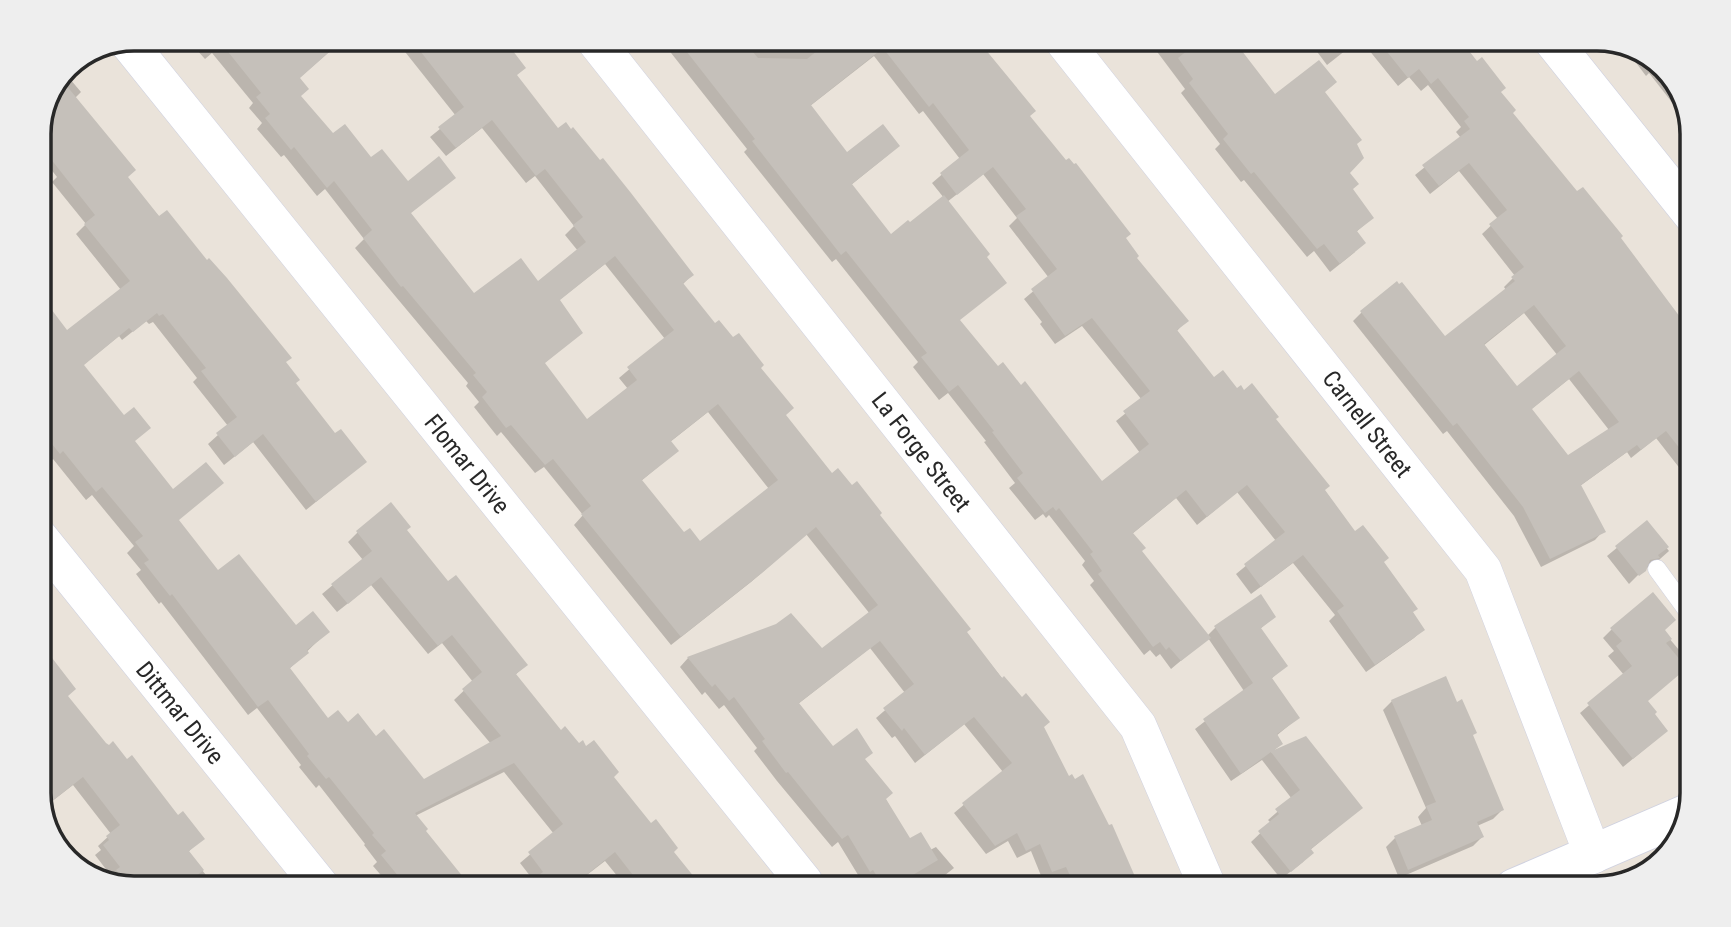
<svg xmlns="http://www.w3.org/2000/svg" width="1731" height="927" viewBox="0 0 1731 927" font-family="'Roboto Condensed',sans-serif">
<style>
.shadow{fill:#0003;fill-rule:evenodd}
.building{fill:#c5c0ba;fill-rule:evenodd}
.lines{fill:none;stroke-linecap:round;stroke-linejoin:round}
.service-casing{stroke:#d0d2e0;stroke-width:19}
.minor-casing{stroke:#d0d2e0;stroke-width:38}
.tertiary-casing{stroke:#d0d2e0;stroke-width:40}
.service{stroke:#fff;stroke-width:18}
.minor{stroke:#fff;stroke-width:37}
.tertiary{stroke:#fff;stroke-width:38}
.labels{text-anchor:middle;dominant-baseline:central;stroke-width:7;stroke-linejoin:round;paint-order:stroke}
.street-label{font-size:24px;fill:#282828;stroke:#fff}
.rim{fill:none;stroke:#282828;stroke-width:3.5}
</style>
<rect width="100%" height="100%" fill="#eae3da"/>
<path class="shadow" d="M187,39H344L298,79L300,96L333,136L408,184L454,178L409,214L474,295L537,283L578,251L565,235L574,226L535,176L526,183L482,128L446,156L430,137L456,116L398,43L387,51L377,39H501L515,76L558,131L692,275L682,285L715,326L759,368L784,416L832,476L878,515L965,632L1042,728L1068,778L1108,827L1111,826L1139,888H1046L1031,851L1017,858L1008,841L986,854L954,813L1003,772L964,724L915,763L895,736L892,738L876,718L905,693L870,648L798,704L833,748L864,760L909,841L930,850L936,847L954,868L935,883L937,888H866L838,842L832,847L777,781L754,751L757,748L724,705L719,709L705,692L702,695L680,667L688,658L822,651L870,614L806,534L751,582L671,645L574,525L583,515L544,467L535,473L501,432L497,436L474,407L479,402L466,386L468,383L355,248L364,239L325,189L317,196L284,155L281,157L257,129L262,123L249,108L253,103L212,53L205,59ZM605,264L665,339L619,378L628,389L587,421L543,364L581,333L558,301ZM708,412L769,489L700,544L684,535L641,481L677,451L670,442Z
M660,39H968L1124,238L1135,258L1186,321L1176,332L1214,379L1237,390L1274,419L1355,533L1382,563L1423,629L1414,638L1366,672L1329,621L1335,615L1293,563L1251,594L1236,574L1276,541L1237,492L1197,525L1176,498L1132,534L1140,551L1207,636L1215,628L1274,617L1260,629L1285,666L1271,679L1298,718L1276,736L1281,744L1271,753L1306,738L1361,808L1310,850L1303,862L1281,879L1251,842L1271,823L1268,820L1292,799L1262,760L1231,781L1195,729L1244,691L1208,638L1171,669L1160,654L1156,657L1150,650L1144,655L1090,585L1094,581L1082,565L1085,561L1049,515L1046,518L1043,514L1035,520L1009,488L1015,483L984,442L986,441L948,393L939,400L913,367L918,362L836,259L832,262L744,152L747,149ZM874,56L919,114L923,111L960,159L932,183L944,198L910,225L891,236L851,185L888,155H847L810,106ZM983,174L1017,218L1009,226L1049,278L1024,299L1042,322L1040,324L1055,344L1082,326L1142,400L1116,421L1140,453L1101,483L997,368L958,321L947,202Z
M1134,39H1234L1236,41L1234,44L1274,96L1323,93L1355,144L1347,173L1351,190L1372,218L1356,232L1355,252L1330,272L1314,251L1307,257L1244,180L1241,182L1215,149L1220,144L1181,93L1185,89L1155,49L1151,52L1148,49L1144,52Z
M1318,39H1360L1327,65L1312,45Z
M1360,39H1457L1500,93L1511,113L1577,193L1618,238L1692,336V484L1656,438L1631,458L1627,452L1580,486L1603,531L1595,540L1541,567L1514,516L1447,431L1443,434L1353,321L1362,312L1445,339L1506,290L1504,287L1515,276L1482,234L1498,219L1459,171L1430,194L1415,175L1461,138L1456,132L1461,127L1428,85L1421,91L1409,77L1398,86ZM1524,313L1558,356L1516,388L1483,346ZM1569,379L1609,430L1568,457L1530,410Z
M1622,44L1640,48L1677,81L1692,128V138L1688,133L1692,128L1649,73L1646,76Z
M64,72L81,92L74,99L126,178L285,363L294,384L334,436L365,462L306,510L253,442L224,465L208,444L228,426L193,382L197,378L153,322L149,324L146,321L122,340L119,336L82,366L133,442L177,521L218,573L295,628L327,632L289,669L328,721L348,725L376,738L423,781L491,744L454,700L473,682L442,643L428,654L371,585L337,612L322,594L363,560L348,542L358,532L405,530L448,584L526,665L515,675L561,732L612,777L701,888H627L605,861L570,888H524L534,881L520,863L554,834L504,772L415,816L424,831L469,888H392L373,866L377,862L364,845L365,844L319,785L316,788L299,767L301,765L257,708L248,715L161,602L159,604L136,574L141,570L127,553L134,546L92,495L86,500L53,459L49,462L39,449V296L67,332L121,290L76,234L86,224L52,182L57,177L39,154V128Z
M1647,523L1669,551L1651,567L1645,568L1629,584L1607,556Z
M1612,629L1663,631L1690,663L1646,701L1652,714L1657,739L1623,767L1580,713L1624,675L1608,656L1614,651L1603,638Z
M39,644L74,689L66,697L105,744L202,839L188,852L216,888H133L111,883L109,880L112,877L95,855L101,850L98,846L111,834L73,785L42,809L39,800V776L46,771L39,762Z
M1392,701L1472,736L1502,810L1493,819L1477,826L1482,837L1473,846L1399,878L1386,847L1395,838L1422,826L1418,817L1426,808L1383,710Z"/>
<path class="building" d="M217,38H345L300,78L309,89L301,96L333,133L345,124L371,157L382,149L408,181L439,156L456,178L411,213L474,293L521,258L538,281L586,242L573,225L583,217L545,169L536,176L492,120L456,148L438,127L464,107L410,38H503L526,68L517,75L558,128L566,122L571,129L573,127L600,160L603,158L631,193L694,275L683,283L715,323L719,320L733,337L739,333L764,365L761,368L794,408L786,415L832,473L838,468L852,485L857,481L882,513L880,515L971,629L967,632L1002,678L1004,676L1022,697L1026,693L1050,722L1044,727L1069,776L1072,774L1075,779L1083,774L1109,825L1112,824L1140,888H1076L1066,867L1052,872L1040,844L1026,851L1017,833L995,846L962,803L1012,763L974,717L925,755L904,728L902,731L883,708L914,684L880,641L799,703L833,746L857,728L873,753L865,759L893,793L886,799L910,838L921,832L938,860L891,888H884L873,870L870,872L848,835L842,839L788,772L786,773L762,741L765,739L734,697L729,701L715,684L712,687L687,657L776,624L791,613L822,648L878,605L816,527L762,573L681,637L581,514L591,506L553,459L545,465L511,425L506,428L482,397L487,392L473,375L476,373L403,286L401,287L363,238L372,230L334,181L327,188L294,147L291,150L265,118L270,114L256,97L261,93ZM615,256L674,330L627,367L637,380L587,419L545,363L583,333L560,300ZM718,404L778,480L700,541L690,528L684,532L642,480L679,451L671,441Z
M676,38H741L758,58L807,59L833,38H976L1036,111L1030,116L1066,160L1069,158L1074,164L1076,163L1131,234L1126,238L1139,256L1137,258L1189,321L1177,330L1214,377L1223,370L1237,388L1241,385L1244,390L1252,383L1279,417L1276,419L1330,486L1325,490L1355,531L1363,525L1389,558L1384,562L1418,609L1413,612L1425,630L1375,665L1337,611L1344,606L1303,555L1261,587L1244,564L1285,532L1247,485L1207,517L1186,490L1133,533L1146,548L1142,551L1211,638L1181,661L1169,647L1166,650L1160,642L1153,647L1098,574L1102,571L1090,554L1093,552L1059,508L1056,511L1053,507L1045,513L1017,478L1023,473L992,432L994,431L958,385L949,392L921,357L927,353L846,251L841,255L752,141L755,139ZM883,48L929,107L933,103L969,150L940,173L957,195L993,167L1026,209L1016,216L1057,269L1031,289L1065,336L1092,318L1150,391L1123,411L1149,444L1102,481L1025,381L1021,385L1003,362L998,366L960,320L1007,283L987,257L990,254L944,195L910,222L908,220L891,234L852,184L900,146L883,124L847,152L811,105Z
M1203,38H1232L1275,94L1319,60L1337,82L1325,92L1362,140L1357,144L1364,158L1350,173L1359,184L1353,189L1374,218L1357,231L1366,243L1340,264L1324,244L1317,249L1254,172L1251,174L1223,139L1228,134L1189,83L1193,79L1178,58Z
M1376,38H1459L1477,61L1482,57L1506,88L1501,92L1516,110L1513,113L1577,191L1583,187L1623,236L1621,238L1692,333V464L1666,431L1641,450L1637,445L1581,485L1606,532L1550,559L1523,507L1457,423L1453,426L1360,311L1397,281L1399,284L1402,282L1445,336L1515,281L1511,277L1524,267L1489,224L1507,210L1469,163L1439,186L1422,165L1470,129L1464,121L1469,117L1438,78L1431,84L1419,69L1408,78ZM1534,305L1566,346L1517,386L1484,344ZM1579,371L1619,422L1568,455L1532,409Z
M61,79L136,170L128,177L159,216L167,210L207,260L209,258L227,278L292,358L286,362L300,380L296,383L335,433L341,429L367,462L316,502L263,434L235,457L216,433L237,417L201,371L206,368L163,314L159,316L157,313L133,332L129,328L84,365L124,415L134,407L151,428L135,441L173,489L206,462L224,483L179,520L218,570L239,554L296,625L313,611L330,632L307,650L309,653L290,668L328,718L338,710L348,722L358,713L376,736L384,729L424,779L501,736L462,689L482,672L452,635L438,646L381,577L348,604L331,584L372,551L356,531L391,502L411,527L407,530L448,581L456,575L528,665L516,674L561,730L565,726L579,743L583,740L586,746L594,740L619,772L614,777L651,823L656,819L678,848L674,852L703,888H643L615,852L570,888H521L543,872L528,852L563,824L514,763L415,813L428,829L426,831L472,888H408L381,855L386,851L372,835L374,833L329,777L326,779L307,756L309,754L268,700L258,707L172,594L170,596L144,563L149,560L135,542L143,536L102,487L96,492L63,451L60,454L39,428V293L67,330L130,281L84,224L95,215L39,144V128Z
M1647,520L1669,547L1658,555L1660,558L1650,560L1646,571L1639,576L1615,546Z
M1653,592L1676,620L1665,630L1672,639L1666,643L1687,668L1648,701L1657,712L1655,714L1668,731L1633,759L1587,703L1632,666L1616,646L1622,641L1610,628Z
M1261,594L1276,617L1261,628L1288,666L1272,678L1300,718L1277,734L1283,744L1274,750L1306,736L1363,808L1311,849L1314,853L1291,872L1258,831L1279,814L1275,809L1300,790L1271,752L1241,774L1203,719L1253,683L1214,626Z
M39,641L76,689L68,696L106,743L109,745L113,741L127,759L132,755L178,815L183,811L205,839L189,851L204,870L180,888H130L116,870L120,867L103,845L109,840L106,836L120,825L83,777L42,809L39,800Z
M1446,676L1457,702L1462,699L1477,733L1473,735L1504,810L1477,822L1484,837L1408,870L1394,836L1432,820L1426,806L1436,802L1391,700Z"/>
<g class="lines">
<defs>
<path id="service" d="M1657,569L1692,617"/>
<path id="minor" d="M594,39L1138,726L1208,888
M1062,39L1483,570L1593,855
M1551,39L1692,215
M127,41L804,882L806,888
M39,537L322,888"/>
<path id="tertiary" d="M1514,888L1688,813"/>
</defs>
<use href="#service" class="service-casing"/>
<use href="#minor" class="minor-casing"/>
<use href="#tertiary" class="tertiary-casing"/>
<use href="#service" class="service"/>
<use href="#minor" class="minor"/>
<use href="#tertiary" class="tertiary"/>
</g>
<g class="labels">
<g class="street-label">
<text transform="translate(1367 424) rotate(52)">Carnell Street</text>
<text transform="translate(921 452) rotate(52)">La Forge Street</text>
<text transform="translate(467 464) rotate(51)">Flomar Drive</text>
<text transform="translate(180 713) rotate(51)">Dittmar Drive</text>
</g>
</g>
<path d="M0 0H1731V927H0ZM134 51H1597A83 83 0 0 1 1680 134V793A83 83 0 0 1 1597 876H134A83 83 0 0 1 51 793V134A83 83 0 0 1 134 51Z" fill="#eee" fill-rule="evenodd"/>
<path class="rim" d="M134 51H1597A83 83 0 0 1 1680 134V793A83 83 0 0 1 1597 876H134A83 83 0 0 1 51 793V134A83 83 0 0 1 134 51Z"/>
</svg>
